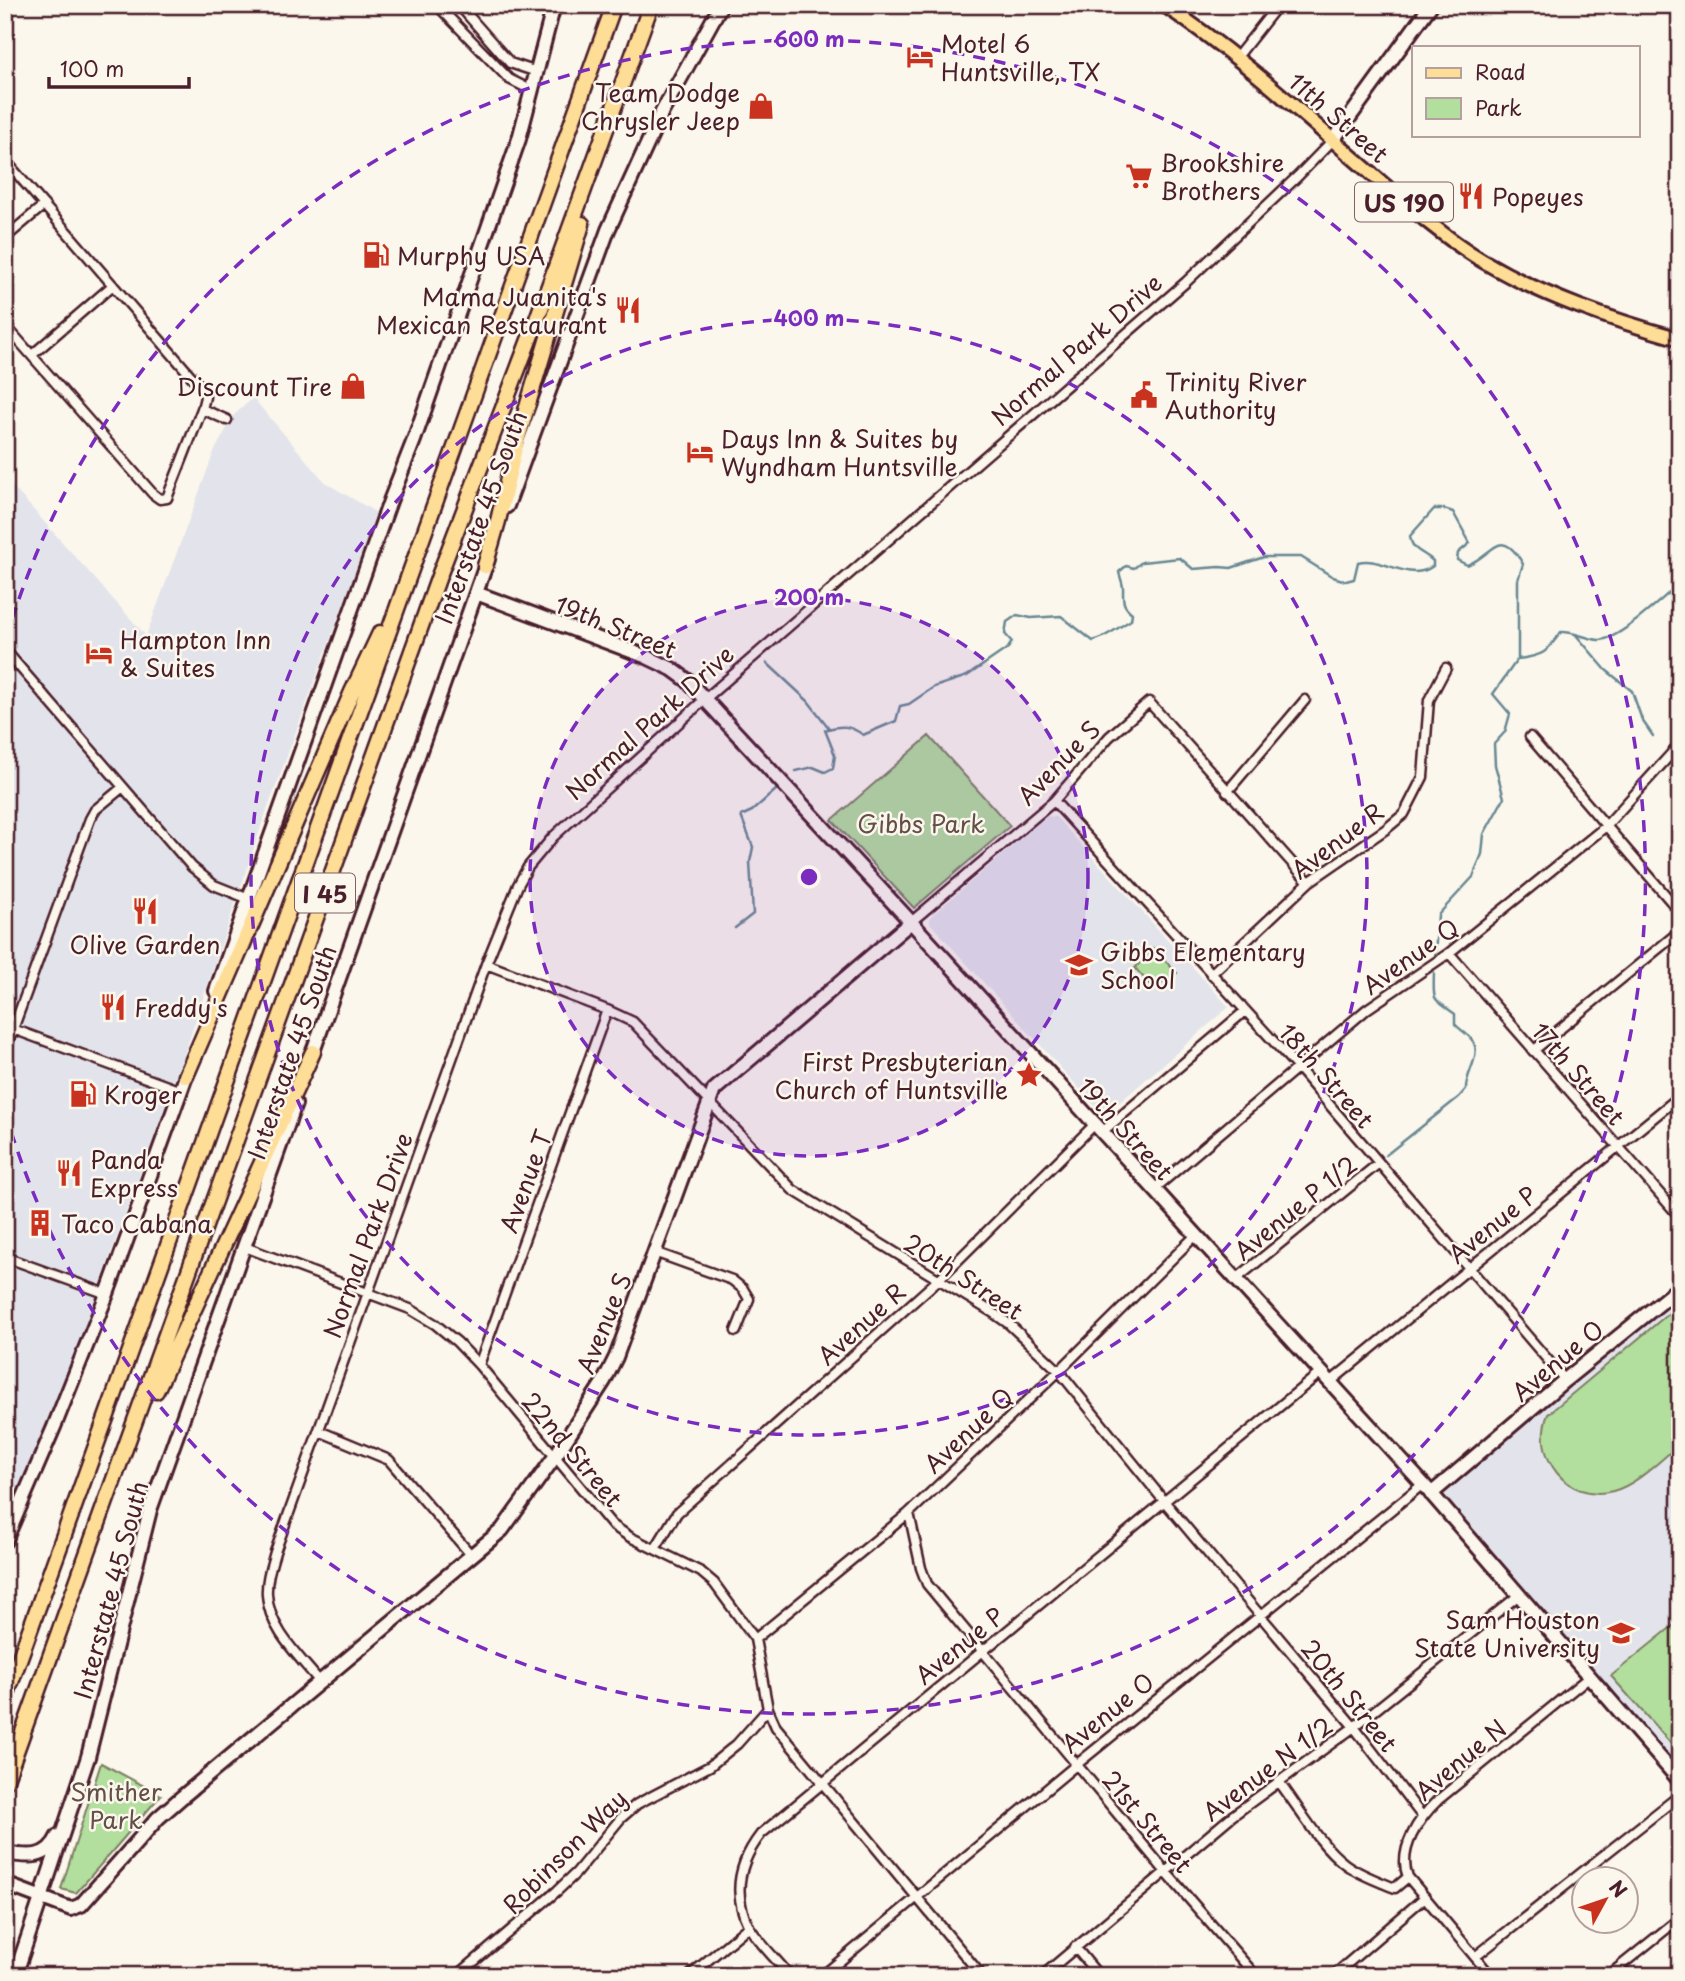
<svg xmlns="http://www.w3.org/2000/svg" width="1685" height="1981" viewBox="0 0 1685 1981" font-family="'Playpen Sans',sans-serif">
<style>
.built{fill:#e3e4eb}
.green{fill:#b2df9d;stroke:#7e7f64;stroke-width:2}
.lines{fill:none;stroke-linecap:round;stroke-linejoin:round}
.stream{stroke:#688792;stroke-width:2.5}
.street-casing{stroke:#4a1f2b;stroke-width:13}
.secondary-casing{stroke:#4a1f2b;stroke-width:18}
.primary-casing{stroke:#4a1f2b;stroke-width:18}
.highway-casing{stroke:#4a1f2b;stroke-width:19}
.street{stroke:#fbf7ec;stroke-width:8}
.secondary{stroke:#fbf7ec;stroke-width:12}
.primary{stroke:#fedd96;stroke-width:12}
.highway{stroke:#fedd96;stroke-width:14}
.ring{fill:none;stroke:#7b2cbf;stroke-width:3.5;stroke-dasharray:12 9}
.labels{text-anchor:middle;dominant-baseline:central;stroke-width:5;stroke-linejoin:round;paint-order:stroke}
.shield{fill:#fbf7ec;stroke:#7f6065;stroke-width:2}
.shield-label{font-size:23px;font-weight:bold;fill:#4a1f2b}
.poi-label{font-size:24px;fill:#4a1f2b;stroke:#fbf7ec;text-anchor:start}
.street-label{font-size:24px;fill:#4a1f2b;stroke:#fbf7ec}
.park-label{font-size:24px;fill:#644f48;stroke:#fbf7ec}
.centre{fill:#7b2cbf;stroke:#fbf7ec;stroke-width:3.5}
.ring-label{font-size:21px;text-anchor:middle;font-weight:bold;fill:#7b2cbf;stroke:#fbf7ec;stroke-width:5;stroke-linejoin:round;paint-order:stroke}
</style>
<rect width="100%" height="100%" fill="#fbf7ec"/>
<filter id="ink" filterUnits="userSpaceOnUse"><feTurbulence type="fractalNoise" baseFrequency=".0143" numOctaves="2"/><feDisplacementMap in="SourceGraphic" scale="14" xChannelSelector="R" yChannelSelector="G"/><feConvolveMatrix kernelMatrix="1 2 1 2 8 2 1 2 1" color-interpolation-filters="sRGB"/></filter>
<g filter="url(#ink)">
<path class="built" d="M253,398L326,483L377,513L262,824L181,1064L117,1236L18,1529L5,1524V478L146,636L214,452L234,415Z
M1047,816L1056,817L1229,1007L1104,1116L930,923V917Z
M1680,1297V1770L1444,1497L1447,1489Z"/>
<path class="green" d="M929,736L1010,826L914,908L832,820Z
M1153,948L1177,973L1167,981L1150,985L1135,968Z
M1680,1304V1444C1660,1460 1638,1484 1613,1491C1567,1503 1531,1456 1548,1414Z
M1680,1620V1754L1611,1676Z
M101,1763L161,1795L76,1893L61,1889Z"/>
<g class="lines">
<path class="stream" d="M1576,635L1606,670L1632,691L1642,720L1653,736
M767,663L808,701L829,728
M796,771L813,767L825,772L833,768L835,755L825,730C841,725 850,725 863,735L896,721L900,706L909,704L934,687L967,676L1008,648L1012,642L1005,634L1007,622L1017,615L1031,618L1061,616L1093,641C1105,638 1119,627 1131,620L1132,613C1123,606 1123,602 1123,591C1124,585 1120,578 1119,572L1126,566L1134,568L1142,562L1180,558L1193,569L1219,567L1231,568L1264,557H1301L1333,577L1346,581L1354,579L1358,562C1382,555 1409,584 1433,566V561C1423,551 1412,552 1410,536L1434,509H1444L1453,512L1470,543L1458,553L1457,560L1467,565C1493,556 1500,524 1523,564L1518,580V659C1544,656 1546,653 1561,632C1574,631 1586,639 1599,640C1618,641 1661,599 1677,586L1680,581
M735,928L753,914L750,862L753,847L741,816L752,811L777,789
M1435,954L1438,915L1473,877L1482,854L1484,834L1504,798L1495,765L1494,744L1505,732L1510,714L1493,694L1517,660
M1386,1155L1459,1097L1466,1089C1465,1074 1483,1054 1472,1040C1468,1034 1460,1030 1455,1024V1014C1432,997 1433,1003 1434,972"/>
<defs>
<path id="street" d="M437,5L509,79L533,91
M459,5L510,63L537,72
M1237,57L1278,5
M5,160L204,391L205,397L202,409L167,498L160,499L153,494L5,325
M5,238L44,205
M32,355L113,285
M202,409L227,420
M5,650L192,867L214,885L249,899
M1530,737L1680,912
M1227,792L1305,700
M1054,801L1298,1068L1565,1380
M911,922L1054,801L1109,737L1149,702L1309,882
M1449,953L1680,1217
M486,964L607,1010L633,1022L793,1190L992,1312L1009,1324L1059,1371L1164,1501L1354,1727L1422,1816
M1211,974L1309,882L1386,829L1404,814L1423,777L1429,700L1446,668
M13,1029L181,1091
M5,1051L90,819L95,810L123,787
M1533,1051L1680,931
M1102,1132L1245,1011
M1153,1190L1367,1009L1449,953L1605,827L1680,744
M245,1247L410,1309L435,1324L457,1342L479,1365L612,1525L630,1537L701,1572L714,1583L755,1639L768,1709L776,1727L982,1976
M654,1252L732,1280L743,1289L749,1299L736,1331
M5,1257L107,1294
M1235,1280L1379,1163
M479,1365L607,1010
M1329,1383L1680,1096
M319,1431L389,1460L472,1556
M909,1513L921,1568L927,1584L1165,1871L1256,1976
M655,1549L677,1513L938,1280L1095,1124
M755,1639L909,1513L1059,1371L1195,1236
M320,1682C299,1656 269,1629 267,1595C266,1580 271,1566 275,1552L486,964L518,885L528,867L553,837L705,699L1186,282L1298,176L1333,140
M1280,1783C1299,1808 1320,1846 1345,1864C1360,1875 1378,1881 1395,1888L1408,1877
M1075,1947L1099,1976
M1475,1957L1680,1795
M457,1976L557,1891L576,1873L621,1818L637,1804L710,1766L737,1744L768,1709
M689,1976L749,1926
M790,1976C778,1961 757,1941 748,1925C732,1892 740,1861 761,1834L1320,1373
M822,1976L1076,1765L1423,1484
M1042,1976L1232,1816L1354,1727L1519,1595
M1333,1976L1425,1897
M1491,1976L1408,1877C1397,1850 1419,1818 1438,1800L1590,1676
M1608,1976L1680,1918"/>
<path id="secondary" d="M1333,140L1431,5
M507,506L608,230L662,112L721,5
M476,593L647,657L672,669L687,680L911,922L1423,1484L1680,1781
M216,991L390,501L414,440L519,139L554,5
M310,1060L488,559
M1431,1494L1565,1380L1680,1287
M5,1541L54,1427L107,1294L189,1068
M5,1853C28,1857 47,1860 58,1836
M5,1884L71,1909L81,1905L158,1818L182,1797L502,1530L554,1458L604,1381L616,1357L714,1090L911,922
M5,1941V1951
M15,1976L88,1757L150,1510L295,1104"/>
<path id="primary" d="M1164,5C1237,53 1300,112 1366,169C1403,201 1440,235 1483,261C1544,297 1612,320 1680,339"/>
<path id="highway" d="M485,566L498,521L516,444L582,224
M186,1076L352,692L380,633
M156,1391L313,1052
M5,1699L614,5
M5,1782L439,576L537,319L651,5"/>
</defs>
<use href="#street" class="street-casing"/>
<use href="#secondary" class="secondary-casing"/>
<use href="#primary" class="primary-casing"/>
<use href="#highway" class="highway-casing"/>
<use href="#street" class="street"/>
<use href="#secondary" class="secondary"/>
<use href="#primary" class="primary"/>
<use href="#highway" class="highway"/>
</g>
</g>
<circle cx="809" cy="877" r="279" fill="#7b2cbf" fill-opacity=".12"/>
<g class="ring">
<circle cx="809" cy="877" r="279"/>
<circle cx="809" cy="877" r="558"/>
<path d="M6 639A837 837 0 1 1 6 1115"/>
</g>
<defs>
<symbol id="hotel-bare" viewBox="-9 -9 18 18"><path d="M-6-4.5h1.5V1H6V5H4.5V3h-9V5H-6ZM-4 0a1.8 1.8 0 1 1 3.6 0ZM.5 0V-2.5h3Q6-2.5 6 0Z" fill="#c8321e" stroke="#fbf7ec" stroke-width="2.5" paint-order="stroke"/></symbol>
<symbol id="shop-bare" viewBox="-9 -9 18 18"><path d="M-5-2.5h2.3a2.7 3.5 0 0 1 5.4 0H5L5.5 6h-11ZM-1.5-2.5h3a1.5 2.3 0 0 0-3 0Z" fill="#c8321e" stroke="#fbf7ec" stroke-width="2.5" paint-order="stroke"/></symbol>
<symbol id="supermarket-bare" viewBox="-9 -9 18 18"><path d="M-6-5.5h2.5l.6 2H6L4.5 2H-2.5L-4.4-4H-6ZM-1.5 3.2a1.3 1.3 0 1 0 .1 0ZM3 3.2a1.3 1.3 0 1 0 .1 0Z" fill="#c8321e" stroke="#fbf7ec" stroke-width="2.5" paint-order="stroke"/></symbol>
<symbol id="restaurant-bare" viewBox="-9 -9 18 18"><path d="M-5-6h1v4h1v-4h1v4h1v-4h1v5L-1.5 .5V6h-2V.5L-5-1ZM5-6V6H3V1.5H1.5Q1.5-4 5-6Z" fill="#c8321e" stroke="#fbf7ec" stroke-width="2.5" paint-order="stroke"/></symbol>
<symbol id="fuel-bare" viewBox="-9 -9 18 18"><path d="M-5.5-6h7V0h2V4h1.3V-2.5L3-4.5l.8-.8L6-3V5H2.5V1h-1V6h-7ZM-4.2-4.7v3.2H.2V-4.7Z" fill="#c8321e" stroke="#fbf7ec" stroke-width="2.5" paint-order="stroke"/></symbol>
<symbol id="civic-bare" viewBox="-9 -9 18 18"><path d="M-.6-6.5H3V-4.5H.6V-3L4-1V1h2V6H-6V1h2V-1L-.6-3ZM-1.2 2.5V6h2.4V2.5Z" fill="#c8321e" stroke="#fbf7ec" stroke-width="2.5" paint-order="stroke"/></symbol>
<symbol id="school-bare" viewBox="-9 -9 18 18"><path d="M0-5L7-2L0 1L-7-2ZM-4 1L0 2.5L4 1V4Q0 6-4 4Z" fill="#c8321e" stroke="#fbf7ec" stroke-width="2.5" paint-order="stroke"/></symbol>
<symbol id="sight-bare" viewBox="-9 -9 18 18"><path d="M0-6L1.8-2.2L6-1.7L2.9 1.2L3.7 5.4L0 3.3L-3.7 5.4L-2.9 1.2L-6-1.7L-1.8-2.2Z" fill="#c8321e" stroke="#fbf7ec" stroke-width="2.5" paint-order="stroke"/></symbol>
<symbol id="building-bare" viewBox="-9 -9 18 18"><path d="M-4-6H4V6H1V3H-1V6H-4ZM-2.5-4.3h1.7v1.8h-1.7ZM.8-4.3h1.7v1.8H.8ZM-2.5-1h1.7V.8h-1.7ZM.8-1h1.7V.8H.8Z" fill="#c8321e" stroke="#fbf7ec" stroke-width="2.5" paint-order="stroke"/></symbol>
<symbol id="university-bare" viewBox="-9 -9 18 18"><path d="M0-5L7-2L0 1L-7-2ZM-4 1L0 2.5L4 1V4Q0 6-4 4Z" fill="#c8321e" stroke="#fbf7ec" stroke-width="2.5" paint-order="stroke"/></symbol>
</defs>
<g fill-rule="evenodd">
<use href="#hotel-bare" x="901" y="38" width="38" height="38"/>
<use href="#shop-bare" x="742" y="87" width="38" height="38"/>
<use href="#supermarket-bare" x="1120" y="157" width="38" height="38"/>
<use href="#restaurant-bare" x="1452" y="177" width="38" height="38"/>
<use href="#fuel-bare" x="357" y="236" width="38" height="38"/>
<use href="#restaurant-bare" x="609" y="291" width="38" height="38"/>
<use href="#shop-bare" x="334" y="367" width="38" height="38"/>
<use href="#civic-bare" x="1125" y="376" width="38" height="38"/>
<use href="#hotel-bare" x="681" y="433" width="38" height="38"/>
<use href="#hotel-bare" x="80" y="634" width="38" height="38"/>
<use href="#restaurant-bare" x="126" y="892" width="38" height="38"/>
<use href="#school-bare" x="1060" y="946" width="38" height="38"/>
<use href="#restaurant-bare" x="94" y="988" width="38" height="38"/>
<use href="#sight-bare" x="1010" y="1056" width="38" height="38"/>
<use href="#fuel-bare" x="64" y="1075" width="38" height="38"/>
<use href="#restaurant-bare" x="50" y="1154" width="38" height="38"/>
<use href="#building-bare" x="21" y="1204" width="38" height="38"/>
<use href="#university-bare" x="1602" y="1614" width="38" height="38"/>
</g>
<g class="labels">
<g class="shield">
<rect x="1355" y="182.5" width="98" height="39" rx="5"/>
<rect x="295" y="873.5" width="60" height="39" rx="5"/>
</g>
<g class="shield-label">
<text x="1404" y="202">US 190</text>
<text x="325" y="893">I 45</text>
</g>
<g class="poi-label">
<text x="941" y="43">Motel 6<tspan x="941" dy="28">Huntsville, TX</tspan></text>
<text x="740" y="92" text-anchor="end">Team Dodge<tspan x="740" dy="28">Chrysler Jeep</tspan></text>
<text x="1160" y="162">Brookshire<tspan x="1160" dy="28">Brothers</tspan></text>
<text x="1492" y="196">Popeyes</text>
<text x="397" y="255">Murphy USA</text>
<text x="607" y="296" text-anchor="end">Mama Juanita's<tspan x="607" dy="28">Mexican Restaurant</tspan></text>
<text x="1165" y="381">Trinity River<tspan x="1165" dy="28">Authority</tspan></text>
<text x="332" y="386" text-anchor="end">Discount Tire</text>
<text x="721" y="438">Days Inn &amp; Suites by<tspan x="721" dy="28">Wyndham Huntsville</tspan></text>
<text x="120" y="639">Hampton Inn<tspan x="120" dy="28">&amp; Suites</tspan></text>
<text x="145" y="944" text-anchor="middle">Olive Garden</text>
<text x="1100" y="951">Gibbs Elementary<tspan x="1100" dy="28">School</tspan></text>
<text x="134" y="1007">Freddy's</text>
<text x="1008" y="1061" text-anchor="end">First Presbyterian<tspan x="1008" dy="28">Church of Huntsville</tspan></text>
<text x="104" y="1094">Kroger</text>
<text x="90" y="1159">Panda<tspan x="90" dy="28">Express</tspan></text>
<text x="61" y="1223">Taco Cabana</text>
<text x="1600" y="1619" text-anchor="end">Sam Houston<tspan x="1600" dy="28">State University</tspan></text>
</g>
<g class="street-label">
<text transform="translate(1339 117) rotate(41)">11th Street</text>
<text transform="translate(1076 349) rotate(-41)">Normal Park Drive</text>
<text transform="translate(480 517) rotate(-70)">Interstate 45 South</text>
<text transform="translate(616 626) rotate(22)">19th Street</text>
<text transform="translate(649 722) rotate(-42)">Normal Park Drive</text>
<text transform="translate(1058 762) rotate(-46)">Avenue S</text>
<text transform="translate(1337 840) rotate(-37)">Avenue R</text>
<text transform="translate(1410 956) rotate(-35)">Avenue Q</text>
<text transform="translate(291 1052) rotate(-71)">Interstate 45 South</text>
<text transform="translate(1579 1073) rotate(49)">17th Street</text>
<text transform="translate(1327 1075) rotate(49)">18th Street</text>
<text transform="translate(1126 1128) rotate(48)">19th Street</text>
<text transform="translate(525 1181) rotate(-70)">Avenue T</text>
<text transform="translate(1295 1207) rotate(-39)">Avenue P 1/2</text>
<text transform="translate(1492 1224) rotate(-39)">Avenue P</text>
<text transform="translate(367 1235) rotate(-70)">Normal Park Drive</text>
<text transform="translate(964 1276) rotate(33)">20th Street</text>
<text transform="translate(603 1323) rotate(-68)">Avenue S</text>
<text transform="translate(861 1323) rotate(-42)">Avenue R</text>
<text transform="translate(1557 1360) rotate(-40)">Avenue O</text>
<text transform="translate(968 1430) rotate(-43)">Avenue Q</text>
<text transform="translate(573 1449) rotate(50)">22nd Street</text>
<text transform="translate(110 1590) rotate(-75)">Interstate 45 South</text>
<text transform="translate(959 1645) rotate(-39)">Avenue P</text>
<text transform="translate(1350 1695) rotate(51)">20th Street</text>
<text transform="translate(1107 1712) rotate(-39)">Avenue O</text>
<text transform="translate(1460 1759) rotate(-40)">Avenue N</text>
<text transform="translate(1267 1768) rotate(-37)">Avenue N 1/2</text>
<text transform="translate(1148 1821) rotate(50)">21st Street</text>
<text transform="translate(564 1851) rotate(-45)">Robinson Way</text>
</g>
<g class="park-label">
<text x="921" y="823">Gibbs Park</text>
<text x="116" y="1791">Smither<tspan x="116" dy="28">Park</tspan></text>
</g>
</g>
<circle cx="809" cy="877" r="10" class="centre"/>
<g class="ring-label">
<text x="809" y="47">600 m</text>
<text x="809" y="326">400 m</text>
<text x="809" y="605">200 m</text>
</g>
<rect width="1685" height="1981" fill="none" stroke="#fbf7ec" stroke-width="28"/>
<rect x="14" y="14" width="1657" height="1953" fill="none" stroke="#4a1f2b" stroke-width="2.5" filter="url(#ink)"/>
<rect x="1412" y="46" width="228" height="91" fill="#fbf7ec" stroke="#b4a19f" stroke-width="2"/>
<rect x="1426" y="68" width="35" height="10" fill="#fedd96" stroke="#b4a19f" stroke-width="2"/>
<text x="1475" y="80" font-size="21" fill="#4a1f2b">Road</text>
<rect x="1426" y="98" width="35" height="21" fill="#b2df9d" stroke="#b4a19f" stroke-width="2"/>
<text x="1475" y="116" font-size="21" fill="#4a1f2b">Park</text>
<g transform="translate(1605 1900) rotate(50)"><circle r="33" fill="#fbf7ec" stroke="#b4a19f" stroke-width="2"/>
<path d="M0-5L12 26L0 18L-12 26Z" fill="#c8321e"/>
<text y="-10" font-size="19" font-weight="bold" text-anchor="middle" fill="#4a1f2b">N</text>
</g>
<path d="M49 77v10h140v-10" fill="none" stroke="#4a1f2b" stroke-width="3.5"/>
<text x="60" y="77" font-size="21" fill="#4a1f2b" stroke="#fbf7ec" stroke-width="5" paint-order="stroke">100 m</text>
</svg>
